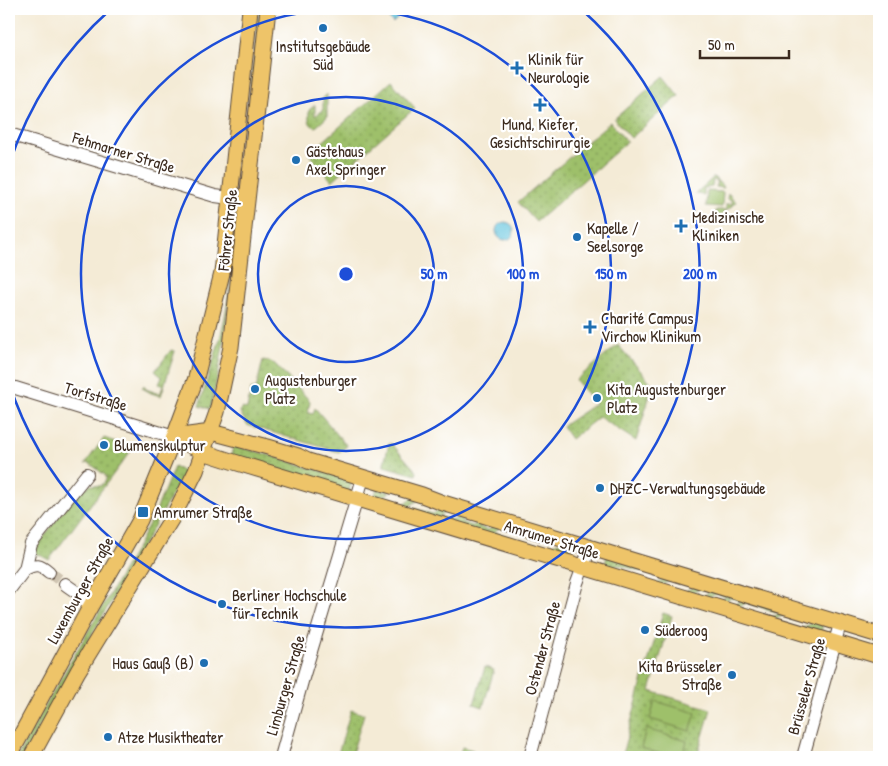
<svg xmlns="http://www.w3.org/2000/svg" width="888" height="766" viewBox="0 0 888 766" font-family="'Patrick Hand',sans-serif">
<style>
.grass{fill:url(#grass-dots);stroke:#6c7544}
.garden{fill:#9ec06a;stroke:#6c7544}
.water{fill:url(#water-ripples);stroke:#4d767e}
.lines{fill:none;stroke-linecap:round;stroke-linejoin:round}
.minor-tunnel{stroke:#cfc4b1;stroke-width:12;stroke-dasharray:12 6;stroke-linecap:butt}
.minor-casing{stroke:#57473a;stroke-width:14}
.major-casing{stroke:#57473a;stroke-width:17}
.minor{stroke:#fff;stroke-width:12}
.major{stroke:#eec469;stroke-width:15}
.ring{fill:none;stroke:#1d4ed8;stroke-width:2.5}
.poi-dot{fill:#1f6fb2;stroke:#fff;stroke-width:2}
.labels{text-anchor:middle;dominant-baseline:central;stroke-width:4.5;stroke-linejoin:round;paint-order:stroke}
.poi-label{font-size:16px;fill:#3b2a1e;stroke:#fff;text-anchor:start}
.street-label{font-size:16px;fill:#3b2a1e;stroke:#fff}
.centre{fill:#1d4ed8;stroke:#fff;stroke-width:2.5}
.ring-label{font-size:15px;text-anchor:middle;font-weight:bold;fill:#1d4ed8;stroke:#fff;stroke-width:4.5;stroke-linejoin:round;paint-order:stroke}
</style>
<defs>
<pattern id="grass-dots" width="8" height="8" patternUnits="userSpaceOnUse" patternTransform="scale(1.25)"><rect width="8" height="8" fill="#9ec06a"/><path d="M2 2h.1M6 6h.1" fill="none" stroke="#829c57" stroke-width="1.8" stroke-linecap="round"/></pattern>
<pattern id="water-ripples" width="26" height="14" patternUnits="userSpaceOnUse" patternTransform="scale(1.25)"><rect width="26" height="14" fill="#5fc3dd"/><path d="M2 4q2-2 4 0t4 0M15 11q2-2 4 0t4 0" fill="none" stroke="#509fb3"/></pattern>
</defs>
<rect width="100%" height="100%" fill="#fff"/>
<filter id="ink" filterUnits="userSpaceOnUse"><feTurbulence type="fractalNoise" baseFrequency=".02" numOctaves="2"/><feDisplacementMap in="SourceGraphic" scale="10" xChannelSelector="R" yChannelSelector="G"/><feConvolveMatrix kernelMatrix="1 2 1 2 8 2 1 2 1" color-interpolation-filters="sRGB"/></filter>
<filter id="wash" filterUnits="userSpaceOnUse"><feTurbulence type="fractalNoise" baseFrequency=".0096" numOctaves="4" result="noise"/><feDisplacementMap in="SourceGraphic" scale="20" xChannelSelector="R" yChannelSelector="G"/><feGaussianBlur stdDeviation="1.12" result="paint"/><feColorMatrix in="noise" values="0 0 0 0 0 0 0 0 0 0 0 0 0 0 0 0 0 1.4 0 .05"/><feComposite in="paint" operator="in"/></filter>
<g filter="url(#wash)">
<rect width="100%" height="100%" fill="#f4ebd6"/>
<path class="grass" d="M259,9H261L249,122H247Z
M663,76L679,96L631,138L614,119Z
M391,81L415,108L332,181L309,154Z
M327,94V117L316,127C307,125 309,118 309,110L315,105V116L323,110V98Z
M610,122L627,142L536,222L518,202Z
M239,187H242L224,340L218,375L210,409L199,406L220,339L225,317L228,297Z
M618,345L653,385L636,441L599,417L571,439L562,426L595,404L576,380Z
M171,350L175,351L161,396L151,393L142,388L144,385L146,389L160,394L163,386L159,384L162,377L155,371Z
M263,360L268,361L275,364L310,401L308,413L313,414L315,408L347,446L339,452L247,425L240,412L241,408L247,409L251,389H256Z
M104,438L133,448L49,560L36,553L35,549L73,497L90,485L101,486L106,480V476L89,463L85,464Z
M389,444H392L417,472L416,475L384,466V463Z
M233,446L262,453L351,480L352,481L349,492L231,456Z
M174,467L185,472L22,757H17L71,661L138,545L157,508Z
M377,488L390,492L381,498L403,505L412,498L418,500L409,507L433,514L442,508L448,510L439,516L454,520L464,514L470,516L461,522L472,526L483,519L488,521L479,527L488,530L497,524L503,525L494,532L547,548L558,542L571,546L567,559L373,501Z
M607,556L824,621L820,635L801,629L813,622L786,614L773,621L768,619L780,613L747,603L734,609L729,607L741,601L731,598L719,604L714,603L726,597L717,594L704,600L699,598L710,592L700,589L687,595L682,593L694,586L671,580L659,587L654,585L665,578L618,565L608,571L603,570Z
M663,613L672,616L650,691L711,709L697,756L702,757H634L623,751L644,675Z
M485,667L494,670L483,707L474,704Z
M351,710L364,714L351,757H337Z
M462,747L473,750L471,757H459Z"/>
<path class="garden" d="M714,177L724,188L716,187L717,181L713,180L712,187L704,188V195L695,194Z
M707,191L723,192L722,207L706,206Z
M728,193L736,202L715,221L714,219L716,218V210H726V204H732V200L727,199Z
M655,701L696,713L690,731L650,719Z
M646,729L687,741L682,757H672L641,748Z"/>
<path class="water" d="M388,9H401L396,14L399,17L393,23L387,17Z
M496 231a9 9 0 1 1 18 0a9 9 0 1 1-18 0Z"/>
</g>
<g filter="url(#ink)">
<g class="lines">
<path class="minor-tunnel" d="M49,572L65,584"/>
<defs>
<path id="minor" d="M9,134L215,196L230,198
M9,386L174,437
M25,569C36,563 40,564 49,572
M65,584C74,591 86,596 89,609
M9,590L25,569L31,544L87,474
M281,757L303,678L363,478
M530,757L577,583L590,548
M803,757L840,624"/>
<path id="major" d="M174,437L203,452L231,461L879,656
M174,437L211,432L268,447L298,456L308,461L422,495L443,503L879,635
M9,757L89,609L140,520L174,437L196,378L222,273L250,9
M31,757L78,671L175,513L196,471L217,412L231,347L268,9"/>
</defs>
<use href="#minor" class="minor-casing"/>
<use href="#major" class="major-casing"/>
<use href="#minor" class="minor"/>
<use href="#major" class="major"/>
</g>
</g>
<g class="ring">
<circle cx="346" cy="274" r="88"/>
<circle cx="346" cy="274" r="177"/>
<circle cx="346" cy="274" r="265"/>
<path d="M9 165A354 354 0 0 1 111 9M581 9A354 354 0 1 1 9 383"/>
</g>
<g class="poi-dot">
<circle cx="323" cy="28" r="5"/>
<path d="M514.5 60.5h5v5h5v5h-5v5h-5v-5h-5v-5h5z"/>
<path d="M537.5 97.5h5v5h5v5h-5v5h-5v-5h-5v-5h5z"/>
<circle cx="296" cy="160" r="5"/>
<path d="M678.5 218.5h5v5h5v5h-5v5h-5v-5h-5v-5h5z"/>
<circle cx="577" cy="237" r="5"/>
<path d="M587.5 319.5h5v5h5v5h-5v5h-5v-5h-5v-5h5z"/>
<circle cx="255" cy="389" r="5"/>
<circle cx="597" cy="398" r="5"/>
<circle cx="104" cy="445" r="5"/>
<circle cx="600" cy="488" r="5"/>
<rect x="137" y="506" width="12" height="12" rx="2.5"/>
<circle cx="222" cy="604" r="5"/>
<circle cx="645" cy="630" r="5"/>
<circle cx="204" cy="663" r="5"/>
<circle cx="732" cy="675" r="5"/>
<circle cx="108" cy="737" r="5"/>
</g>
<g class="labels">
<g class="poi-label">
<text x="323" y="46" text-anchor="middle">Institutsgebäude<tspan x="323" dy="18">Süd</tspan></text>
<text x="528" y="59">Klinik für<tspan x="528" dy="18">Neurologie</tspan></text>
<text x="540" y="124" text-anchor="middle">Mund, Kiefer,<tspan x="540" dy="18">Gesichtschirurgie</tspan></text>
<text x="306" y="151">Gästehaus<tspan x="306" dy="18">Axel Springer</tspan></text>
<text x="692" y="217">Medizinische<tspan x="692" dy="18">Kliniken</tspan></text>
<text x="587" y="228">Kapelle /<tspan x="587" dy="18">Seelsorge</tspan></text>
<text x="601" y="318">Charité Campus<tspan x="601" dy="18">Virchow Klinikum</tspan></text>
<text x="265" y="380">Augustenburger<tspan x="265" dy="18">Platz</tspan></text>
<text x="607" y="389">Kita Augustenburger<tspan x="607" dy="18">Platz</tspan></text>
<text x="114" y="445">Blumenskulptur</text>
<text x="610" y="488">DHZC-Verwaltungsgebäude</text>
<text x="154" y="512">Amrumer Straße</text>
<text x="232" y="595">Berliner Hochschule<tspan x="232" dy="18">für Technik</tspan></text>
<text x="655" y="630">Süderoog</text>
<text x="194" y="663" text-anchor="end">Haus Gauß (B)</text>
<text x="722" y="666" text-anchor="end">Kita Brüsseler<tspan x="722" dy="18">Straße</tspan></text>
<text x="118" y="737">Atze Musiktheater</text>
</g>
<g class="street-label">
<text transform="translate(124 152) rotate(17)">Fehmarner Straße</text>
<text transform="translate(227 230) rotate(-84)">Föhrer Straße</text>
<text transform="translate(96 396) rotate(17)">Torfstraße</text>
<text transform="translate(552 539) rotate(17)">Amrumer Straße</text>
<text transform="translate(80 590) rotate(-61)">Luxemburger Straße</text>
<text transform="translate(542 648) rotate(-75)">Ostender Straße</text>
<text transform="translate(285 685) rotate(-74)">Limburger Straße</text>
<text transform="translate(806 686) rotate(-74)">Brüsseler Straße</text>
</g>
</g>
<circle cx="346" cy="274" r="8" class="centre"/>
<g class="ring-label">
<text x="434" y="279">50 m</text>
<text x="523" y="279">100 m</text>
<text x="611" y="279">150 m</text>
<text x="700" y="279">200 m</text>
</g>
<rect width="888" height="766" fill="none" stroke="#fff" stroke-width="30"/>
<path d="M700 50v8h89v-8" fill="none" stroke="#3b2a1e" stroke-width="2.5"/>
<text x="708" y="50" font-size="15" fill="#3b2a1e" stroke="#ffffff" stroke-width="4" paint-order="stroke">50 m</text>
</svg>
